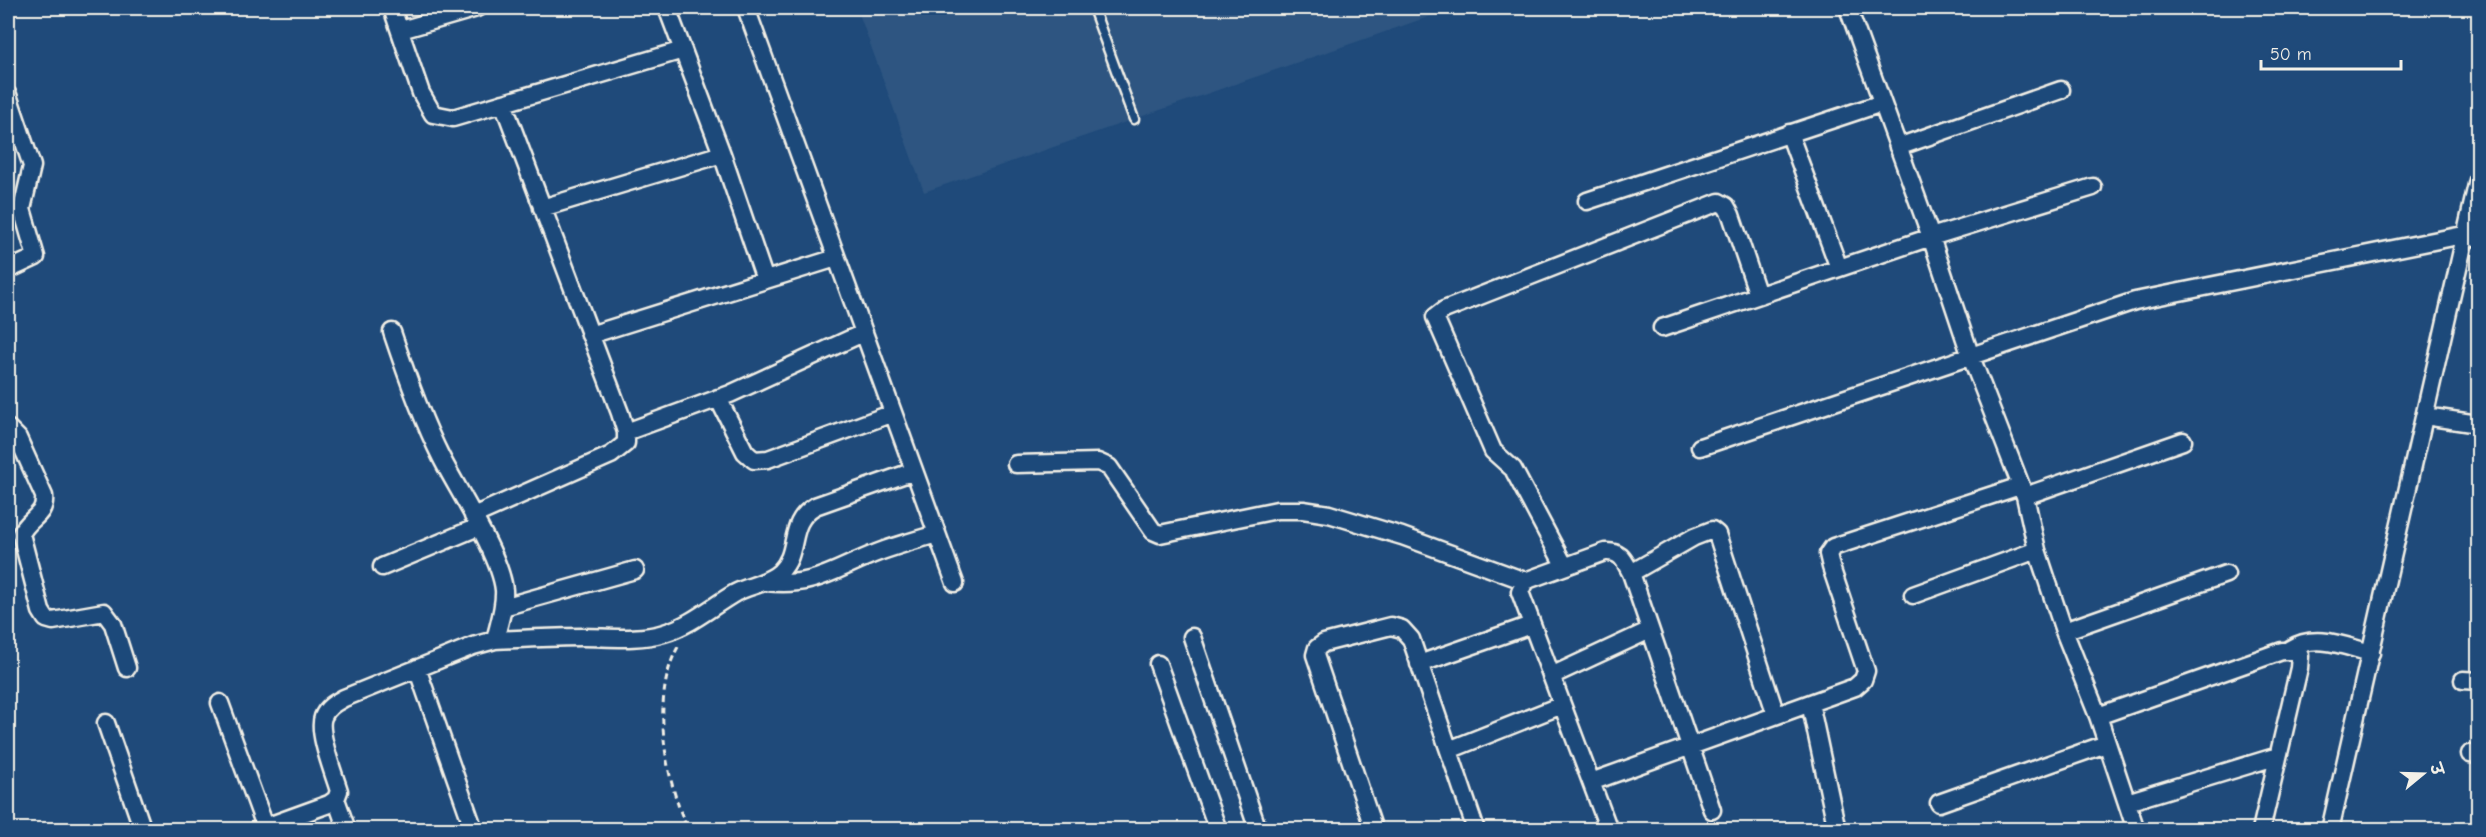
<svg xmlns="http://www.w3.org/2000/svg" width="2486" height="837" viewBox="0 0 2486 837" font-family="'Comic Neue','Playpen Sans Deva',sans-serif">
<style>
.built{fill:#2d5581}
.lines{fill:none;stroke-linecap:round;stroke-linejoin:round}
.service-casing{stroke:#f4f1e8;stroke-width:13}
.minor-casing{stroke:#f4f1e8;stroke-width:21}
.path{stroke:#f4f1e8;stroke-width:3;stroke-dasharray:6 4.5;stroke-linecap:butt}
.service{stroke:#1f4a7a;stroke-width:8}
.minor{stroke:#1f4a7a;stroke-width:16}
</style>
<rect width="100%" height="100%" fill="#1f4a7a"/>
<filter id="ink" filterUnits="userSpaceOnUse"><feTurbulence type="fractalNoise" baseFrequency=".0167" numOctaves="2"/><feDisplacementMap in="SourceGraphic" scale="12" xChannelSelector="R" yChannelSelector="G"/><feConvolveMatrix kernelMatrix="1 2 1 2 8 2 1 2 1" color-interpolation-filters="sRGB"/></filter>
<g filter="url(#ink)">
<path class="built" d="M857,8H1454L924,192Z"/>
<g class="lines">
<defs>
<path id="service" d="M1093,8L1134,119"/>
<path id="minor" d="M392,8L421,93L433,114L453,118L683,50
M746,8L955,583
M1848,8L1931,237L1971,357L2025,496L2037,550L2064,631L2098,716L2136,830
M401,30L477,8
M8,95L32,166L22,209L36,257L8,270
M1789,133L1839,268
M1898,147L2061,90
M722,154L765,280
M1587,201L1882,103
M542,208L722,154L667,8
M1662,328L1931,237L2093,187
M392,332C406,374 421,417 441,457C457,489 501,556 504,590C505,607 499,623 495,640
M590,335L836,258
M718,398L745,452L754,460L768,459L893,413
M2425,416L2478,424
M8,428L18,438L44,496C46,516 29,517 21,534L41,611L46,619L53,621L104,612L113,624L127,668
M626,432L730,394L863,333
M1700,447L2135,301L2468,234L2478,238
M1016,464L1098,462L1109,467L1153,531L1160,534L1277,510H1303L1329,514L1402,536L1525,581
M2025,496L2183,441
M473,516L611,455L626,443V432L620,413L503,103
M1564,565L1513,469L1493,451L1435,317L1444,310L1719,202L1726,206L1731,215L1758,295
M382,567L478,527
M1631,573L1694,537L1712,530L1717,534L1776,715
M766,582C815,588 836,568 879,552C898,545 917,540 936,534
M1913,595L2037,550
M503,607L635,570
M2064,631L2226,574
M1192,637L1258,830
M2290,649C2315,633 2344,646 2371,653
M1158,664L1218,830
M1419,664L1531,625
M417,668L474,830
M1551,676L1650,630
M2463,680L2478,681
M220,703L265,826
M1810,703L1837,830
M2098,716L2282,651H2296L2300,656L2299,668L2261,830
M106,723L143,830
M1449,750L1562,705
M2470,754L2478,755
M1591,782L1855,687L1863,680L1866,671L1831,567L1828,554L1833,547L2020,486
M336,799L347,830
M2127,802L2278,756
M1939,803L2106,744
M257,830L329,804L336,799L339,791C334,774 317,732 323,717C327,707 335,703 344,698L473,646L495,640C524,639 553,637 582,637C609,637 637,641 664,633C691,625 711,607 735,593C750,585 767,584 780,572C801,551 786,524 815,506L914,471
M1374,830L1315,655L1317,648L1324,643L1391,626L1402,629L1411,639L1476,830
M1609,830L1520,592L1525,581L1605,552C1621,551 1624,560 1631,573L1712,810
M2330,830L2478,180"/>
</defs>
<use href="#service" class="service-casing"/>
<use href="#minor" class="minor-casing"/>
<path class="path" d="M678,647C650,697 665,779 688,830"/>
<use href="#service" class="service"/>
<use href="#minor" class="minor"/>
</g>
</g>
<rect width="2486" height="837" fill="none" stroke="#1f4a7a" stroke-width="30"/>
<rect x="15" y="15" width="2456" height="807" fill="none" stroke="#f4f1e8" stroke-width="2" filter="url(#ink)"/>
<g transform="translate(2423 774) rotate(71)" stroke="#1f4a7a" stroke-width="4.5" paint-order="stroke">
<path d="M0-4.5L10 22L0 15L-10 22Z" fill="#f4f1e8"/>
<text y="-9" font-size="16" font-weight="bold" text-anchor="middle" fill="#f4f1e8">उ</text>
</g>
<path d="M2261 60v9h140v-9" fill="none" stroke="#f4f1e8" stroke-width="3"/>
<text x="2270" y="60" font-size="18" fill="#f4f1e8" stroke="#1f4a7a" stroke-width="4.5" paint-order="stroke">50 m</text>
</svg>
